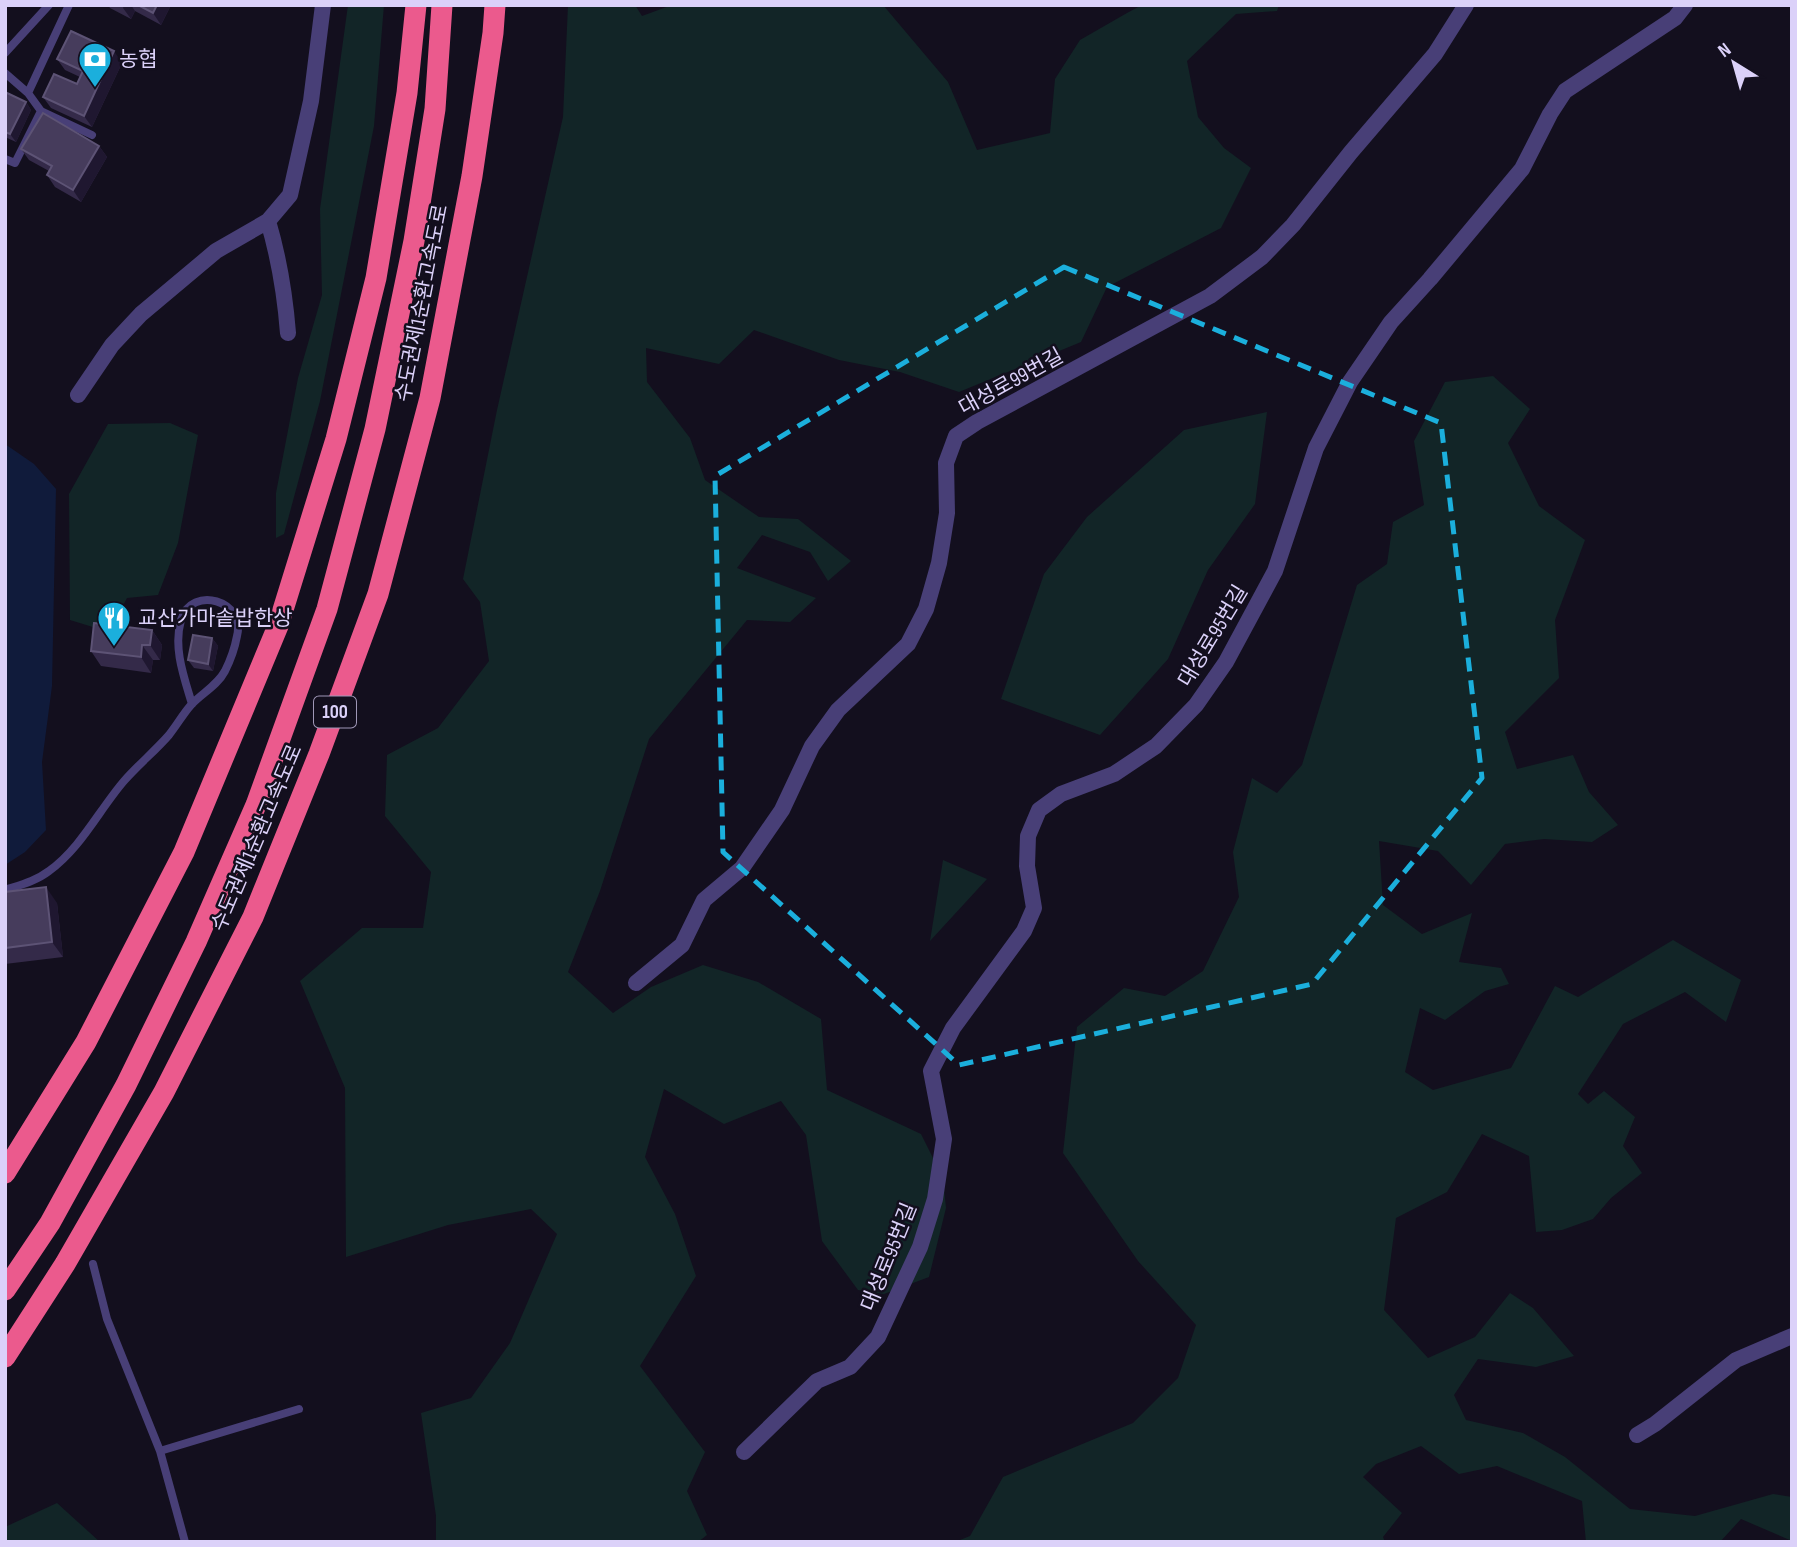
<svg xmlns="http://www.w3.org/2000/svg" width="1797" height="1547" viewBox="0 0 1797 1547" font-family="'Sofia Sans Condensed','Noto Sans KR',sans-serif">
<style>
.green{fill:#122527}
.water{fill:#101b3b}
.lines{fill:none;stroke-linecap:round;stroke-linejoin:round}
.lane{stroke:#483f77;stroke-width:8}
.street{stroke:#483f77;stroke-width:16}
.highway{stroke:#eb5a8d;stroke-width:21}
.wall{fill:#342a49}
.shaded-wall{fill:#1f1730}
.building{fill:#463c5c;stroke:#5d5375;stroke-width:2}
.marked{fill:none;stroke:#1bafdc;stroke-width:5;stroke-dasharray:14 9;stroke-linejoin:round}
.labels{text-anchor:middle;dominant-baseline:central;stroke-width:5;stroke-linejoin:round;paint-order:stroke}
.shield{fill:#130f1e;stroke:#9f97b7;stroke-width:2}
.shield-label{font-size:19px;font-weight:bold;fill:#dbd1f9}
.poi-label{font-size:21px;fill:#dbd1f9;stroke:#130f1e;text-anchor:start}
.street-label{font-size:21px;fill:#dbd1f9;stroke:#130f1e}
</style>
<rect width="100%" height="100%" fill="#130f1e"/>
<path class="green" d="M348,5H384L374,126L320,401L284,534L276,538V493L298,378L322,295L320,209Z
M568,5H635L642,16L672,5H883L948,82L977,150L1050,133L1055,79L1080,40L1127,13L1142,5H1279L1277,11L1236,14L1187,61L1198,117L1224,148L1251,168L1221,228L1107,287L1081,342L959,392L900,372L839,360L754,330L719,364L646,348L647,382L690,438L705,480L759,517L798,519L851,561L828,581L810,552L762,535L737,568L816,598L790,622L747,620L649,739L600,891L568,972L613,1013L651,987L703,965L758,982L821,1019L827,1090L921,1134L943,1178L946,1208L929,1277L884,1294L858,1290L822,1241L806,1135L781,1101L724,1124L664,1089L645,1157L675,1214L696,1276L640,1366L705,1452L687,1491L707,1535L698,1542H436V1516L421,1413L471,1398L510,1343L557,1234L531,1209L448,1225L346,1257L345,1088L300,981L362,928H423L431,872L385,816L387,755L438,728L489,661L480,602L463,579L497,410L563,117Z
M1493,376L1530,409L1508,443L1539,506L1585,540L1555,620L1559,678L1505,732L1517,769L1573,755L1589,792L1618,825L1592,842L1544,839L1505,844L1471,885L1438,851L1379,841L1383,905L1422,934L1472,913L1459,962L1501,968L1509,984L1485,991L1445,1020L1420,1008L1405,1072L1433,1090L1511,1068L1555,986L1578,997L1673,940L1741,980L1726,1022L1685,992L1623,1024L1578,1094L1588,1104L1604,1091L1635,1117L1623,1146L1642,1173L1611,1198L1593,1219L1562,1230L1536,1232L1529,1156L1482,1134L1447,1192L1396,1218L1384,1310L1428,1358L1475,1337L1510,1293L1533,1308L1574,1356L1536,1367L1478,1359L1454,1395L1466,1420L1523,1433L1565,1457L1630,1509L1695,1516L1773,1494L1792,1497V1541L1741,1519L1720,1542H1586L1582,1501L1497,1466L1459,1474L1421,1446L1376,1464L1363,1477L1402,1513L1383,1537L1385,1542H955L970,1536L1003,1477L1133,1423L1178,1378L1196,1325L1138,1261L1063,1153L1077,1027L1124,988L1165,996L1203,971L1239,897L1233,852L1252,778L1277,793L1302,765L1357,585L1387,564L1393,522L1424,505L1414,441L1445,382Z
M1267,412L1255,504L1208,570L1168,659L1100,735L1001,699L1044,574L1087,517L1184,430Z
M170,423L198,435L178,543L158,595L127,598L109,632L70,620L69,494L108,424Z
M943,860L987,879L930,941Z
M57,1503L100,1542H5V1527Z"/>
<path class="water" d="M5,444L34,464L56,489L52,686L42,762L46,830L25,852L5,865Z"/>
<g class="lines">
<path class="lane" d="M5,53L49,5
M5,73L28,93
M41,111L28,93L69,5
M5,159L15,163L41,111L92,135
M5,890C20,885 36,881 49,871C81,848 99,810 124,781C138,765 155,751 169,735C177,725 183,714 191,705C202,693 217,686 225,671C230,661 235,647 237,636C246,601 192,584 181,620C173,648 184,677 192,704
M93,1264L107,1319L160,1451L185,1542
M160,1451L299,1409"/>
<path class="street" d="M268,221C279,258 285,295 288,333
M78,395L112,345L141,314L216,251L268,221L290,195L311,101L323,5
M636,983L682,945L704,900L742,868L782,810L812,746L838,710L908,644L926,609L939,563L947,513L946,463L956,436L977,422L1210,296L1262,257L1293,225L1351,152L1435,54L1466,5
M1637,1435L1655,1424L1736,1360L1792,1336
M744,1452L817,1381L850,1367L878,1337L920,1247L935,1199L944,1139L931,1071L953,1028L1024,931L1034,908L1027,866L1028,836L1039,810L1061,794L1114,774L1156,746L1196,705L1226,662L1275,571L1316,448L1350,382L1391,322L1430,279L1522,169L1550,114L1565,91L1675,18L1685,5"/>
<path class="highway" d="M5,1173L86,1042L184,852L278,626L336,439L376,278L407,93L416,5
M5,1290L50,1223L126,1085L196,942L256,805L327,609L375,429L414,241L435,109L442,5
M5,1357L65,1264L164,1092L253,917L319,754L378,594L430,398L472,176L493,33L495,5"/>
</g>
<path class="wall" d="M108,5H171L161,25L135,11L131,19L110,8Z
M57,59L122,63L92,127L51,108L43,97L77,84L80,77L65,70Z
M5,92L26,102L31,110L16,142L5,137Z
M99,146L107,157L81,202L55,187L47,175L49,171L29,160L21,149Z
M152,630L162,645L160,660H153L151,673L101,666L91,651Z
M212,638L218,646L213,671L194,668L188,660Z
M5,892L57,903L63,957L5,964Z"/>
<path class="shaded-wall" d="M124,5H131L135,11L131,19L123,8Z
M157,5H171L161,25L153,13Z
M114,51L122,63L92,127L84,116Z
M26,102L31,110L16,142L10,134Z
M99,146L107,157L81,202L73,190Z
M152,630L162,645L160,660L150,645Z
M212,638L218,646L213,671L208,664Z
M142,645L153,660L151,673L141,657Z
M46,887L57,903L63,957L52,942Z"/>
<path class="building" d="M138,5H157L153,13Z
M71,31L114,51L84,116L43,97L54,74L77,84L83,71L57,59Z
M5,92L26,102L10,134L5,132Z
M43,113L99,146L73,190L47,175L52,166L21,149Z
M94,623L152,630L150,645H142L141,657L91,651Z
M193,635L212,638L208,664L188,660Z
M46,887L52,942L5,948V892Z"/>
<path class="marked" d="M1064,267L1441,423L1482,778L1312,984L959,1065L723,852L715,476Z"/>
<defs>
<symbol id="bank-pin" viewBox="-11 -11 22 30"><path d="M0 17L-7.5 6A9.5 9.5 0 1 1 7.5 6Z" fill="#1bafdc" stroke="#130f1e"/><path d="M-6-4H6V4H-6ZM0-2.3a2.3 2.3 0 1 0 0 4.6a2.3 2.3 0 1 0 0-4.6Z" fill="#fff"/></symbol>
<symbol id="restaurant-pin" viewBox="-11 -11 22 30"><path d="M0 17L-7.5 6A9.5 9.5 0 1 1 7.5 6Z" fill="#1bafdc" stroke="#130f1e"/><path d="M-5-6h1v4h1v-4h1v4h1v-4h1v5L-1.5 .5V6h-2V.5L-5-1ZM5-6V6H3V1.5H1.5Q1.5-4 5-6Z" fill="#fff"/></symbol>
</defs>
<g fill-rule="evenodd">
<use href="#bank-pin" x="76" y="40" width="38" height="52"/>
<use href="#restaurant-pin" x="95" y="599" width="38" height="52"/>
</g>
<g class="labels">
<rect class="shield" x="314" y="696.5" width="42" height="31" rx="5"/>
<g class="shield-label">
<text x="335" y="712">100</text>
</g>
<g class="poi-label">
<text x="119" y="59">농협</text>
<text x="138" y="618">교산가마솥밥한상</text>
</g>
<g class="street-label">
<text transform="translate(422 303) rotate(-79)">수도권제1순환고속도로</text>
<text transform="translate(1011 382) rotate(-29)">대성로99번길</text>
<text transform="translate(1213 636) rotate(-59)">대성로95번길</text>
<text transform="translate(257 838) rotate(-67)">수도권제1순환고속도로</text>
<text transform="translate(889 1257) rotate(-68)">대성로95번길</text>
</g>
</g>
<rect width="1797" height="1547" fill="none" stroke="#dbd1f9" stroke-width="14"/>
<g transform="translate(1734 63) rotate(323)" stroke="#130f1e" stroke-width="5" paint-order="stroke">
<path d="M0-5L12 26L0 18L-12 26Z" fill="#dbd1f9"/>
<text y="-10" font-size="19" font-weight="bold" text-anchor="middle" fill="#dbd1f9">N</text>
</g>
</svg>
